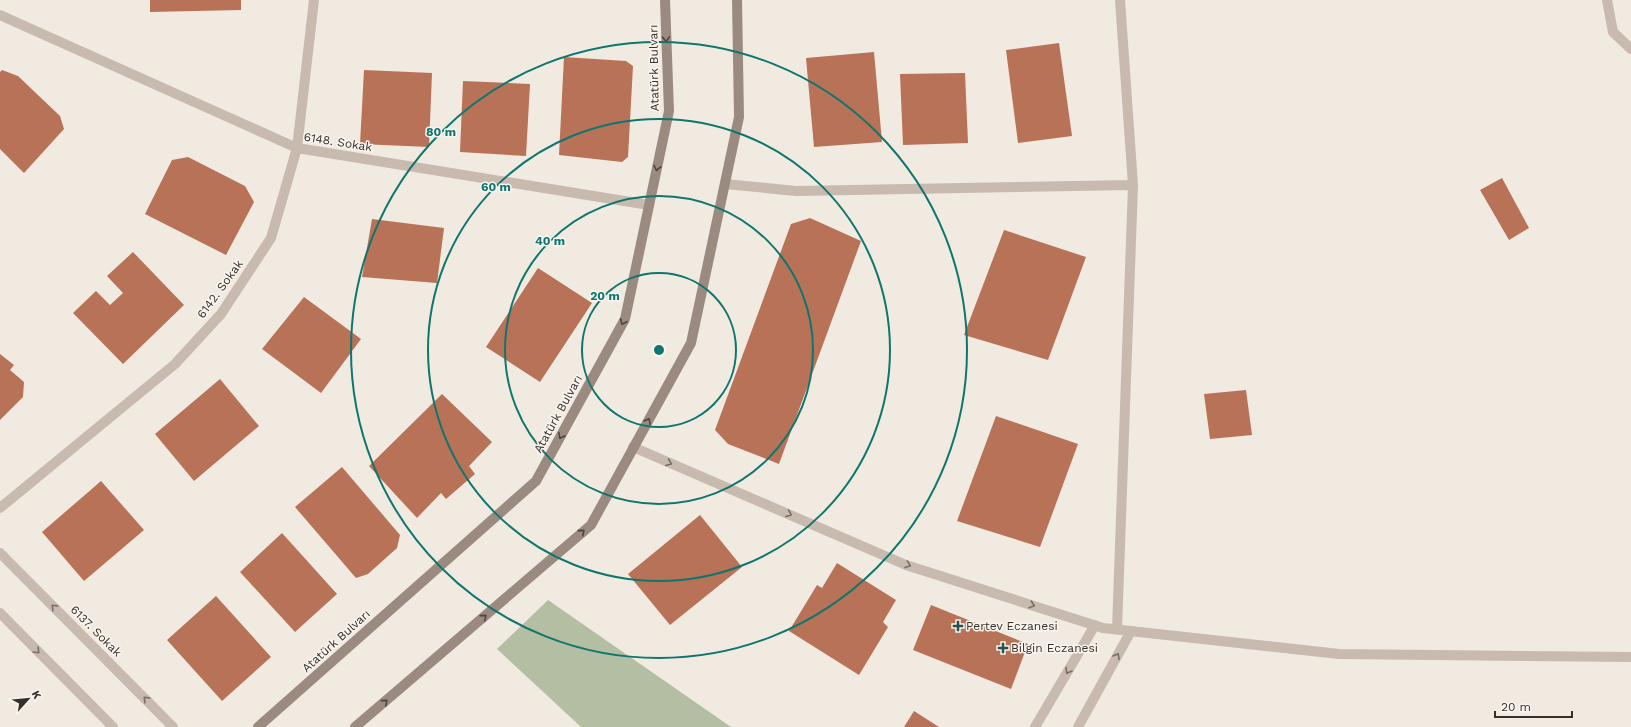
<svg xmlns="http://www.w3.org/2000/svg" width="1631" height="727" viewBox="0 0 1631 727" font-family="'Work Sans',sans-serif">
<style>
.green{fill:#b4bea2}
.building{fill:#b87257}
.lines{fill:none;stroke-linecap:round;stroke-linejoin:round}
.minor{stroke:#c8baae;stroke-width:10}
.tertiary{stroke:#c8baae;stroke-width:10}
.secondary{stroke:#9b8a7f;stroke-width:10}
.oneway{stroke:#504640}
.oneway2{stroke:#786e66}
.ring{fill:none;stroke:#0f766e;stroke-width:2}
.poi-dot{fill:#255054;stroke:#f9f4ed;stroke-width:1.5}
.labels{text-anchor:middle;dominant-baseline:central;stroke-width:3;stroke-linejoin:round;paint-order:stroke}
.street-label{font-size:12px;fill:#372f2b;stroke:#f9f4ed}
.poi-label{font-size:12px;fill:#372f2b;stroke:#f9f4ed;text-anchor:start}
.centre{fill:#0f766e;stroke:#f9f4ed;stroke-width:2}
.ring-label{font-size:12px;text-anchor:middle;font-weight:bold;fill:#0f766e;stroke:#f9f4ed;stroke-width:3;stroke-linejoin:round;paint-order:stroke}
</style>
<rect width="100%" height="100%" fill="#f1eae1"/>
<path class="green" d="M548,600L731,727H581L497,649Z"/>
<path class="building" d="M150,0H241V10L150,12Z
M1059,43L1072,136L1018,143L1006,50Z
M874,52L882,142L814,147L806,58Z
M564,57L626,61L633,66L628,157L622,162L559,155Z
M2,70L18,76L60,116L64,129L24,173L0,149V72Z
M364,70L432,73L429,147L360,144Z
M965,73L968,143L903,145L900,74Z
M463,81L530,84L526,156L460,152Z
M188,157L245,186L254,202L226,255L145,214L172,160Z
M1502,178L1529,228L1509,240L1480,190Z
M810,218L861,241L779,464L728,444L715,430L791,224Z
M372,219L444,228L437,283L362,277Z
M1004,230L1086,257L1048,360L964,335Z
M133,252L184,305L123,364L73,313L96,291L110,305L123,293L107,276Z
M538,268L592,303L540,382L486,347Z
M304,297L361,339L321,393L262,349Z
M0,354L14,365L10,370L24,382L23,397L0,420Z
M220,379L259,426L194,481L155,434Z
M1246,390L1252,435L1210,439L1204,394Z
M442,394L492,442L469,466L475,474L446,499L441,493L417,518L369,466Z
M996,416L1078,444L1040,547L957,521Z
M342,467L400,535L397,548L368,574L356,578L295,507Z
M101,481L144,530L84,581L42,532Z
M700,515L742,567L670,625L628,574Z
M282,533L337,594L295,632L240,572Z
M837,563L896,600L883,622L888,627L859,675L789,631L817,585L822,588Z
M216,596L271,657L222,701L167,640Z
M931,605L1028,644L1011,689L913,650Z
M914,711L939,727H904Z"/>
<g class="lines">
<path class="minor" d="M1607,0L1613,32L1631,49
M0,15L297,148L649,205
M725,184L796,191L1133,185L1120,0
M0,508L175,364L221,314L271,238L297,148L314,0
M1117,629L1133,185
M1078,727L1131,631"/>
<path class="tertiary" d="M633,447L906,565L1103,628L1339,654L1631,657
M0,553L173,727
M0,613L113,727
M1035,727L1095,625"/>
<path class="secondary" d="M258,727L536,481L625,319L669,111L665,0
M355,727L591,525L691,343L739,117L737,0"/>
</g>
<defs><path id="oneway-chevron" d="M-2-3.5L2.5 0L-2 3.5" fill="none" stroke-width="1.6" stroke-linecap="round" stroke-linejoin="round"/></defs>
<g class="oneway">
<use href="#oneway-chevron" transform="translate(666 39) rotate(88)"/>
<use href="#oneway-chevron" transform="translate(657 168) rotate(102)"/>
<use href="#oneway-chevron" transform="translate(623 322) rotate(115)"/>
<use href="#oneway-chevron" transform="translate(648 421) rotate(-61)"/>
<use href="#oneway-chevron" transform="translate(561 436) rotate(119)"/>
<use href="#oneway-chevron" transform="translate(582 532) rotate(-41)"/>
<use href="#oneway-chevron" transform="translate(484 617) rotate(-41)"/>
<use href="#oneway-chevron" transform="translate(385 702) rotate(-41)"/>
</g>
<g class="oneway2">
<use href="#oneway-chevron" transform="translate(669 463) rotate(23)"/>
<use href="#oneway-chevron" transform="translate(789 514) rotate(23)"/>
<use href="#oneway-chevron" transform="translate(908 565) rotate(20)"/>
<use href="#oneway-chevron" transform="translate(1032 605) rotate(18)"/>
<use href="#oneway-chevron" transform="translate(54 607) rotate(-135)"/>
<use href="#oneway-chevron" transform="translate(37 651) rotate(45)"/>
<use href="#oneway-chevron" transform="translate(1117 656) rotate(-61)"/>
<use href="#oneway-chevron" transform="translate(1068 671) rotate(121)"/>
<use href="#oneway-chevron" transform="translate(146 699) rotate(-135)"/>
</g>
<g class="ring">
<circle cx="659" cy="350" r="77"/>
<circle cx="659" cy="350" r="154"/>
<circle cx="659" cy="350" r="231"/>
<circle cx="659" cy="350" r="308"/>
</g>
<g class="poi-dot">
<path d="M956 620h4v4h4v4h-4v4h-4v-4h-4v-4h4z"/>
<path d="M1001 642h4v4h4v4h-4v4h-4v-4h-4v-4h4z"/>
</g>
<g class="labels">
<g class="street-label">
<text transform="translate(654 68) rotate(-91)">Atatürk Bulvarı</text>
<text transform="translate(338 142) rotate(9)">6148. Sokak</text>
<text transform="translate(220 289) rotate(-54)">6142. Sokak</text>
<text transform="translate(558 414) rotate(-61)">Atatürk Bulvarı</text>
<text transform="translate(96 631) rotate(45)">6137. Sokak</text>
<text transform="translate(336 641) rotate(-42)">Atatürk Bulvarı</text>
</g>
<g class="poi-label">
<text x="966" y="626">Pertev Eczanesi</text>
<text x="1011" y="648">Bilgin Eczanesi</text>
</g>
</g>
<circle cx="659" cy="350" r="6" class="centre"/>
<g class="ring-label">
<text x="441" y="136">80 m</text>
<text x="496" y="191">60 m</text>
<text x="550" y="245">40 m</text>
<text x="605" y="300">20 m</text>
</g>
<g transform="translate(28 699) rotate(63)" stroke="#f9f4ed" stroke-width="3" paint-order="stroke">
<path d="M0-3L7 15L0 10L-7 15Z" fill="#372f2b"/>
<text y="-6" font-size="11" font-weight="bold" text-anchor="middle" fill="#372f2b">K</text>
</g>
<path d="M1495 711v6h77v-6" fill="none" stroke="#372f2b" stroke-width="2"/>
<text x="1501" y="711" font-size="12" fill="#372f2b" stroke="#f9f4ed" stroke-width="3" paint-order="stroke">20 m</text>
</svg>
